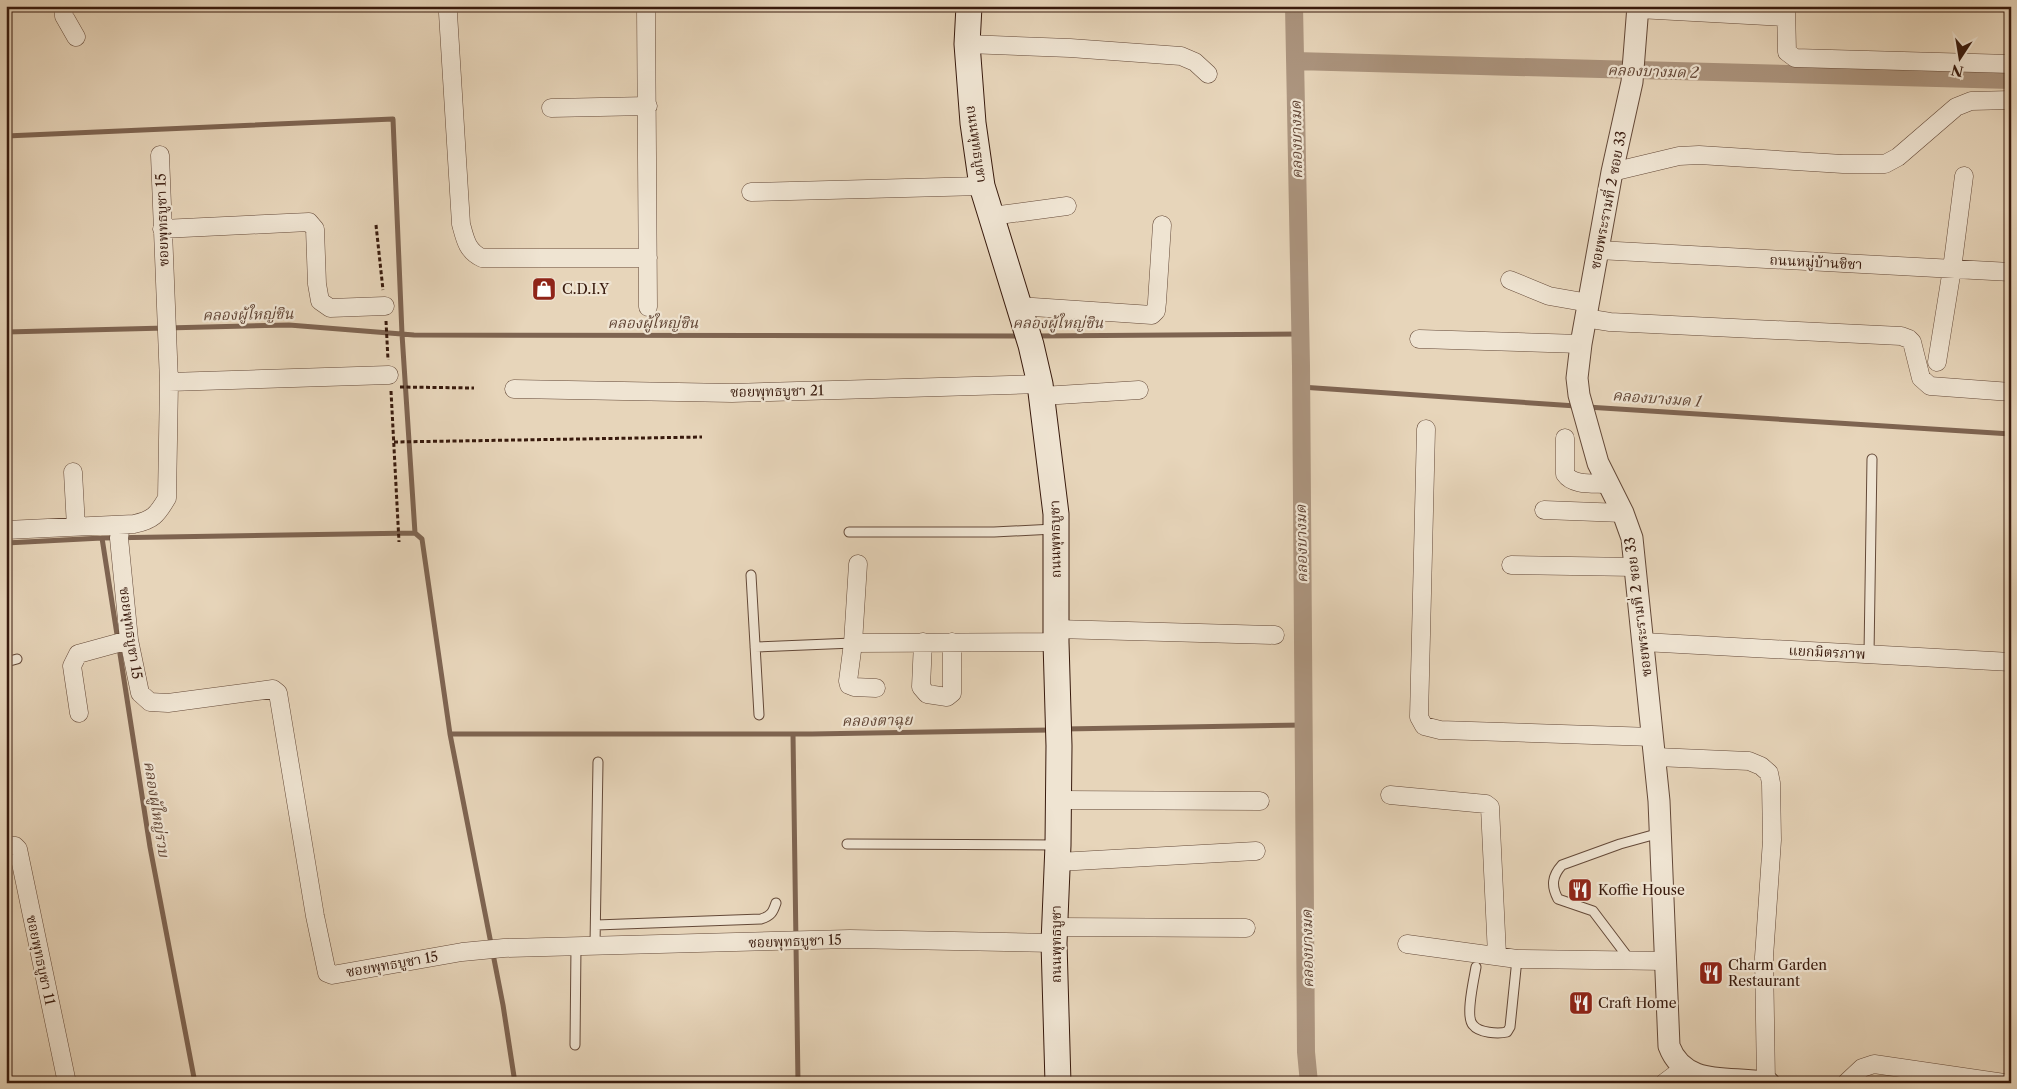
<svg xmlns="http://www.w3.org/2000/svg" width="2017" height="1089" viewBox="0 0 2017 1089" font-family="'Libre Caslon Text','Noto Serif Thai',serif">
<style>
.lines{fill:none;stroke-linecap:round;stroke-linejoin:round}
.stream{stroke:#7e6451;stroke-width:5}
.canal{stroke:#ac957f;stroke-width:18}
.service-casing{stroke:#644938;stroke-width:11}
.minor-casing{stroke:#644938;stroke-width:19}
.tertiary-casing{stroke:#644938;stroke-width:23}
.secondary-casing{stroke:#381a0d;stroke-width:27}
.path{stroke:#381a0d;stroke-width:3;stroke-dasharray:4 2.5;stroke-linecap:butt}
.service{stroke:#efe4d2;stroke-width:9}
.minor{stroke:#efe4d2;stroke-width:18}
.tertiary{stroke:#efe4d2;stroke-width:21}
.secondary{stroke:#efe4d2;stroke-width:25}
.labels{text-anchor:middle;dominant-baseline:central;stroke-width:4.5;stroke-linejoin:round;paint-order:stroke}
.street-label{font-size:14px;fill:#381a0d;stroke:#efe4d2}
.poi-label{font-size:14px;fill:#381a0d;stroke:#efe4d2;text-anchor:start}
.water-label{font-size:15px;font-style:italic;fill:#614535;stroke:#efe4d2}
</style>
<rect width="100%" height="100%" fill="#e7d5ba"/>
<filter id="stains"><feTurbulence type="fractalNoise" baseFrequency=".004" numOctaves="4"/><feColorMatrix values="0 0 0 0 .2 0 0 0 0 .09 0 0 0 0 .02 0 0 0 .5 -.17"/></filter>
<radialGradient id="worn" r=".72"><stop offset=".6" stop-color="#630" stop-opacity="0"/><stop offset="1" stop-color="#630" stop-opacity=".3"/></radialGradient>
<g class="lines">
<path class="stream" d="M6,136L393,119L402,334L415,533
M6,332L289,325L414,335L1020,336
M1036,336L1300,334
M1301,387L1576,406
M1587,407L2011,434
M102,538L150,847L195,1083
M6,543L102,538L415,533L422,539L450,734L503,1005L515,1083
M1064,729L1304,725
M450,734H812L1051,730
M793,734L798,1083"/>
<path class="canal" d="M1294,6L1301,366L1306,1052L1309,1083
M1295,61L2011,80"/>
<defs>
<path id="service" d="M849,532H994L1054,529
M751,575L759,715
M755,647L853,643
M1869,654L1872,459
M6,662L17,659
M847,844L1056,845
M596,925L761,919C771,916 773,912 776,903
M595,945L598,762
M1630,960L1593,911L1558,899C1551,886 1552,876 1562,865L1620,844L1660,833
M1476,967C1474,979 1465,1017 1473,1025C1479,1033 1498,1034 1507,1032L1510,1027L1517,959
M575,1045L576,946"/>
<path id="minor" d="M63,6L64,16L76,37
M646,6L648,307
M1786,6L1787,52L1795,58L2011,64
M1638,9L1786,17
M448,13L461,224C465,239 467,251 482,258H648
M967,44L1070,48L1181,56L1195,62L1208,74
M551,108L648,106
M1612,172L1679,156L1699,155L1843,164H1885L1898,157L1956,107L1971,101L2011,100
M751,192L982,186
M992,216L1067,206
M162,229L309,222L315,229L317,284L320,301L330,308L385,306
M1598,250L2011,272
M1510,280L1549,296L1589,303
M1018,306L1152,315L1156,311L1157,302L1162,225
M1585,318L1610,322L1901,336L1909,339L1912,342L1921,378L1930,386L2011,392
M1419,339L1581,344
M1937,362L1952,269L1964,176
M169,382L389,375
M514,389L732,393L1040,384
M1042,396L1139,390
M1426,429L1419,717L1424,726L1440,730L1653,737
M1565,438V474C1573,486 1594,483 1607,484
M73,472L76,527
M1544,510L1623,513
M121,525L119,538L129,640L140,693L150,702L168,703L273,689L278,693L315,916L327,973L332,975L462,952L504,948L850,939L1054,943
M6,530L134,524C153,520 157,515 167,498L169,382L160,155
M858,564L853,643L848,681L849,685L854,687L876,688
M1511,565L1635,567
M1056,629L1275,635
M923,642L921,687L927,694L947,697L952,693V642
M1643,642L2011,662
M853,643L1056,642
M79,713L72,666L78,654L129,640
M1656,757L1749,761L1761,766L1769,773L1771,783L1772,840L1764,957L1766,1082
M1390,795L1486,804L1490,807L1497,955
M1059,800L1260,801
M6,845L15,846L18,849L67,1083
M1058,862L1256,851
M1055,927L1246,928
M1407,944L1517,959L1665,961
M1664,1083L1684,1068
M1846,1083L1862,1068L1874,1064L2004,1083"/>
<path id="tertiary" d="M1638,6L1632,82L1612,172L1581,344L1577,378L1579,395L1598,463L1623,513L1632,538L1659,801L1669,1046C1685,1089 1733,1075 1769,1083"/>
<path id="secondary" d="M969,6L967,44L973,123L982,186L1031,345L1040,384L1056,514V642L1059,746L1058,845L1054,943L1058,1083"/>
</defs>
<use href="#service" class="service-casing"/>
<use href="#minor" class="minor-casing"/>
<use href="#tertiary" class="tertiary-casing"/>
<use href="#secondary" class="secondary-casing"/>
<path class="path" d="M376,225L383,290
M386,321L388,360
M400,387L474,388
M391,391L399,542
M394,442L702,437"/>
<use href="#service" class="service"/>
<use href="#minor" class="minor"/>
<use href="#tertiary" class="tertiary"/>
<use href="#secondary" class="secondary"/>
</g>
<defs>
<symbol id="shop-square" viewBox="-11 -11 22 22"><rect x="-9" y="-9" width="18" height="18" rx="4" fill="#8f2418" stroke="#efe4d2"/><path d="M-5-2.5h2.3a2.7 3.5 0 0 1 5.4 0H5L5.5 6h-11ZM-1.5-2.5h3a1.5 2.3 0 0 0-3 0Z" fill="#fff"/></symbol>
<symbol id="restaurant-square" viewBox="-11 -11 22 22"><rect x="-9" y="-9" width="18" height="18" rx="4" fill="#8f2418" stroke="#efe4d2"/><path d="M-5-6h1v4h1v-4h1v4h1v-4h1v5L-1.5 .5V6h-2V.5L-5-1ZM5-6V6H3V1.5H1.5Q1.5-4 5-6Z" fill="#fff"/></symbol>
</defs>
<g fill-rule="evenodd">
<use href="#shop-square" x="530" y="275" width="28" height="28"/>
<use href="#restaurant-square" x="1566" y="876" width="28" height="28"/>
<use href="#restaurant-square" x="1697" y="959" width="28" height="28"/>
<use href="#restaurant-square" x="1567" y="989" width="28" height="28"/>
</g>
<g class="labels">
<g class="street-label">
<text transform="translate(977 144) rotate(82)">ถนนพุทธบูชา</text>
<text transform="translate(1608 200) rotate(-79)">ซอยพระรามที่ 2 ซอย 33</text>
<text transform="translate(162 220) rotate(-92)">ซอยพุทธบูชา 15</text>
<text transform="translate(1816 262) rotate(3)">ถนนหมู่บ้านชิชา</text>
<text transform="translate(777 391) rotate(-1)">ซอยพุทธบูชา 21</text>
<text transform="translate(1055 539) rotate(-91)">ถนนพุทธบูชา</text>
<text transform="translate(1638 607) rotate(-97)">ซอยพระรามที่ 2 ซอย 33</text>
<text transform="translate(131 633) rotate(82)">ซอยพุทธบูชา 15</text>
<text transform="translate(1827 652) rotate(3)">แยกมิตรภาพ</text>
<text transform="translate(795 941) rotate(-2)">ซอยพุทธบูชา 15</text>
<text transform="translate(1056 944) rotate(-90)">ถนนพุทธบูชา</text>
<text transform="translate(41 960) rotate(78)">ซอยพุทธบูชา 11</text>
<text transform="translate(392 964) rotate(-10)">ซอยพุทธบูชา 15</text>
</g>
<g class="poi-label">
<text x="562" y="289">C.D.I.Y</text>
<text x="1598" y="890">Koffie House</text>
<text x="1728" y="965">Charm Garden<tspan x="1728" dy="16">Restaurant</tspan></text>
<text x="1598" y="1003">Craft Home</text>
</g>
<g class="water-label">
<text transform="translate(1653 71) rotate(2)">คลองบางมด 2</text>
<text transform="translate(1296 140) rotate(-91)">คลองบางมด</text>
<text transform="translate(248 314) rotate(-1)">คลองผู้ใหญ่ชิน</text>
<text x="653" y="322">คลองผู้ใหญ่ชิน</text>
<text x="1058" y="322">คลองผู้ใหญ่ชิน</text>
<text transform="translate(1657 398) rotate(4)">คลองบางมด 1</text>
<text transform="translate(1301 544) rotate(-91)">คลองบางมด</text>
<text transform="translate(877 720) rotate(-1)">คลองตาฉุย</text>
<text transform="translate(157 809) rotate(81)">คลองผู้ใหญ่รวบ</text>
<text transform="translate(1307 949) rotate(-91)">คลองบางมด</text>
</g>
</g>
<rect width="2017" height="1089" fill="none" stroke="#e7d5ba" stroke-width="25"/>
<rect x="8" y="8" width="2002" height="1074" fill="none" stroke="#381a0d" stroke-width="2.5"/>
<rect x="12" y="12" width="1992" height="1064" fill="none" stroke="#381a0d"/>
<g transform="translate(1960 58) rotate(192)" stroke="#efe4d2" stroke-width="4" paint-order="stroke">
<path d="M0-4L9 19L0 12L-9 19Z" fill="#381a0d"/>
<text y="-8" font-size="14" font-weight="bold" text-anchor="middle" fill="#381a0d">N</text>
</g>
<rect width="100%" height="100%" filter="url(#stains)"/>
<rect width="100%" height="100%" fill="url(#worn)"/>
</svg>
